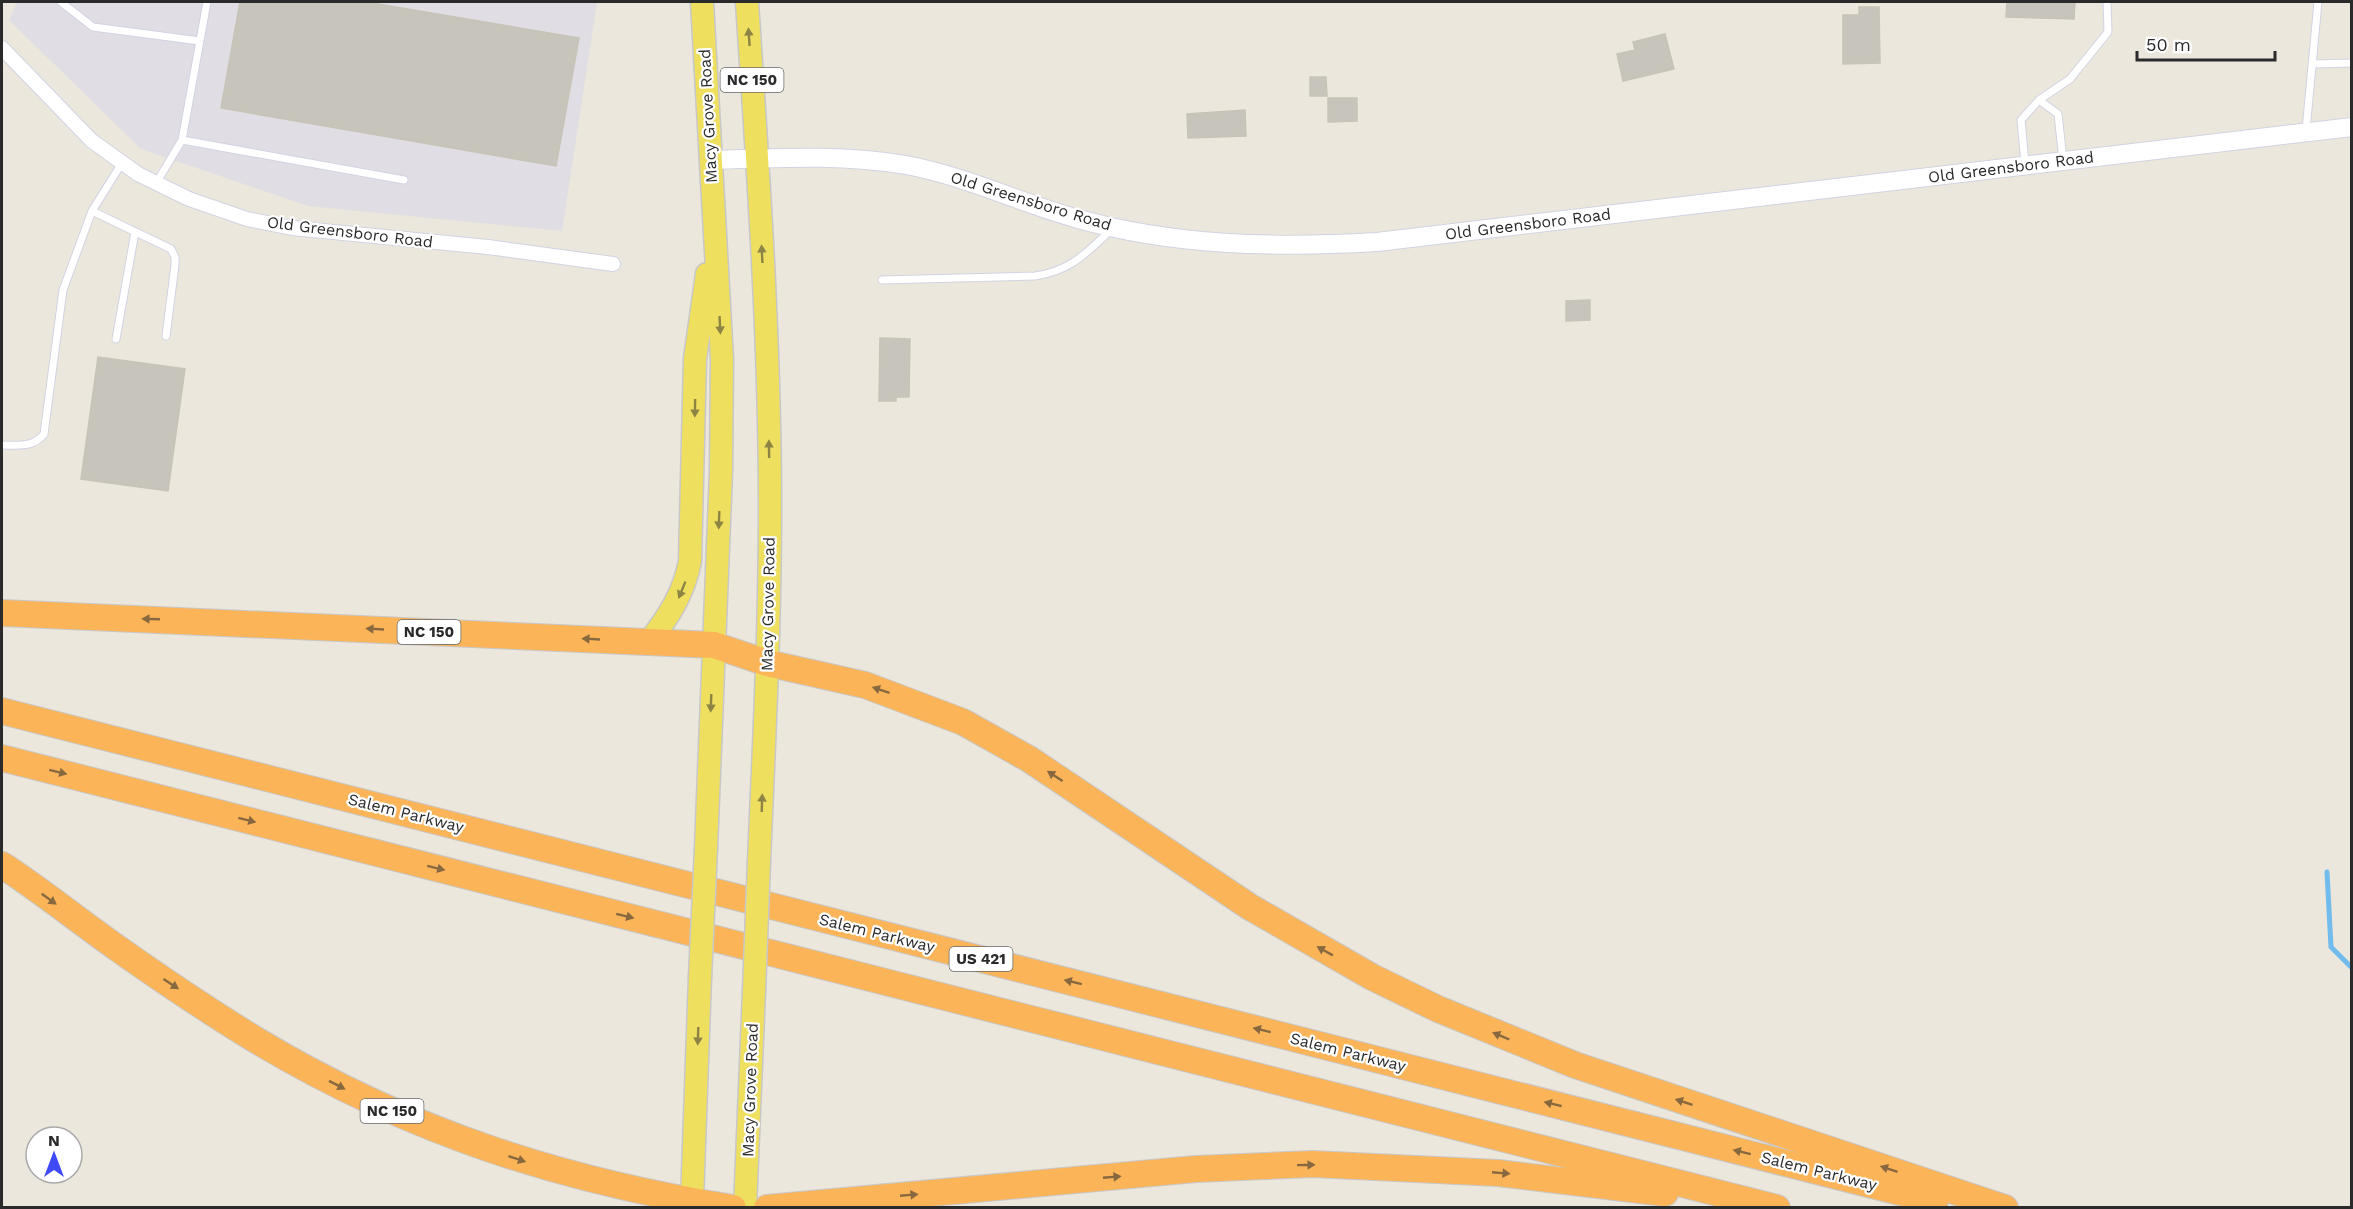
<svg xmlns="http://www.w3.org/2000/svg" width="2353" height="1209" viewBox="0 0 2353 1209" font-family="'Work Sans',sans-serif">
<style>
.industrial{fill:#e0dde4}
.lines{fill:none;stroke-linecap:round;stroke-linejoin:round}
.stream{stroke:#71bcec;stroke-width:5}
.building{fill:#c7c4bc;stroke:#c7c3b6;stroke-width:1.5}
.service-casing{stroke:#d2d3e3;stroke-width:9}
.minor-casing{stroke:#d2d3e3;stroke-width:16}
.tertiary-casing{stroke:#d2d3e3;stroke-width:20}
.primary-casing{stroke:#c8c8c8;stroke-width:25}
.motorway-casing{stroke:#c8c8c8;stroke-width:28}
.service{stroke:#fff;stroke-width:7}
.minor{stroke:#fff;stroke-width:14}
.tertiary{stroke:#fff;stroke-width:18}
.primary{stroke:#eedf5f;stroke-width:22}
.motorway{stroke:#fbb458;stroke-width:26}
.primary-bridge-casing{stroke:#c8c8c8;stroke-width:25;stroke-linecap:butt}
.primary-bridge{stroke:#eedf5f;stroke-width:22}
.oneway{fill:#8c8444}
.oneway2{fill:#88683f}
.labels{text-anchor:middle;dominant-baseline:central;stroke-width:4.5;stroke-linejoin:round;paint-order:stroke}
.shield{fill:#fff;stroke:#6a6a6a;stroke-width:1.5}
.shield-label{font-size:15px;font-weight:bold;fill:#2a2a2a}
.street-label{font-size:16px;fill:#2a2a2a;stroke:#fff}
</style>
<rect width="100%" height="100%" fill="#ece7dc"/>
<path class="industrial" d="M17,2H597L562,231L308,206L141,149L9,20Z"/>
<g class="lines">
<path class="stream" d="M2327,872L2331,947L2352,968"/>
</g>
<path class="building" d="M240,2H366L579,38L556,166L221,108Z
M2007,2H2075L2074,19L2006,17Z
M1859,7H1879L1880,63L1843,64V15H1859Z
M1665,34L1674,69L1623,81L1617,54L1635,50L1633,42Z
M1310,77H1326L1327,96H1310Z
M1328,98H1357V121L1328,122Z
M1245,110L1246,136L1188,138L1187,114Z
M1590,300V320L1566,321V301Z
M880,338L910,339L909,397H896V401H879Z
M98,357L185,369L168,491L81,479Z"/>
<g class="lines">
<defs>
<path id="service" d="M61,2L93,27L200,41
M2312,64L2352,63
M2039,100L2058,114L2063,160
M2306,130L2318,2
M182,140L404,180
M2025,163L2021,120L2039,100L2070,79L2108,32L2107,2
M155,185L182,140L207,2
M92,211L171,249L175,257V265L166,336
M882,280L1035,276C1071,271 1086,253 1112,229
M116,339L135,232
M2,445C18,445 33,448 44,434L63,290L92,211L122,163"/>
<path id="minor" d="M2,48L92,141L138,174L189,199L247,219L292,228L488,247L613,264"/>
<path id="tertiary" d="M711,160C776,158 842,154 906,165C965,176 1018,202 1075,218C1173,246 1275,248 1377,242L2352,127"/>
<path id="primary" d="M702,2L722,359L721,471L706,848
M747,2C758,170 770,339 770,508C770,626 764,744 759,861
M649,642C669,616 684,593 690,561L695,359L707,274
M692,1201L700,977
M745,1208L754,991"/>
<path id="motorway" d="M2,613L714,645L767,663L865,685L963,722L1029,759L1250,907L1372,977L1438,1009L1575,1065L2005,1208
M2,711L1935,1201
M2,758L1777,1208
M2,865C42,891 80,922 120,950C164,981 210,1012 256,1040C408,1131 559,1180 733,1208
M767,1208L1196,1169L1313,1164L1498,1173L1665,1193"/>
</defs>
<use href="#service" class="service-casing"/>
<use href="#minor" class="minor-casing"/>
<use href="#tertiary" class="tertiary-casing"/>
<use href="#primary" class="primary-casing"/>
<use href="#motorway" class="motorway-casing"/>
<use href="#service" class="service"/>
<use href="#minor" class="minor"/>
<use href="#tertiary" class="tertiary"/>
<use href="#primary" class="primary"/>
<use href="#motorway" class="motorway"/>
<defs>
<path id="primary-bridge" d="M700,977L706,848
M754,991L759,861"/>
</defs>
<use href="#primary-bridge" class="primary-bridge-casing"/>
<use href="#primary-bridge" class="primary-bridge"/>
</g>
<defs><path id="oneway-solid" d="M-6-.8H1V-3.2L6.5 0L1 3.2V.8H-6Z" transform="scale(1.5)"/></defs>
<g class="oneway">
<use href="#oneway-solid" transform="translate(749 37) rotate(-94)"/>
<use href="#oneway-solid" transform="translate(762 254) rotate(-93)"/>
<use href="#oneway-solid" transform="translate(720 325) rotate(87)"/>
<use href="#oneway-solid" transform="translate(695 408) rotate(91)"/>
<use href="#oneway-solid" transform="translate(769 449) rotate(-91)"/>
<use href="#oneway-solid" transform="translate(719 520) rotate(92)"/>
<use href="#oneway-solid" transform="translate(682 590) rotate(112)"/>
<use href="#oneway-solid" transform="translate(711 703) rotate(92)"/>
<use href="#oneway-solid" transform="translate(762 803) rotate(-88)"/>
<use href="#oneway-solid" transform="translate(698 1036) rotate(92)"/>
</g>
<g class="oneway2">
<use href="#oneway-solid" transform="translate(151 619) rotate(-178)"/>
<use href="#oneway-solid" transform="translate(375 629) rotate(-177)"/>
<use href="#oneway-solid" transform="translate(591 639) rotate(-177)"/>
<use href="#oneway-solid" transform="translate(881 690) rotate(-162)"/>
<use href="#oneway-solid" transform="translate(58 772) rotate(14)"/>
<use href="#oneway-solid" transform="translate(1055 776) rotate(-147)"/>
<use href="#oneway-solid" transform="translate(247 820) rotate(14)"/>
<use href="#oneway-solid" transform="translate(436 868) rotate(14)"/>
<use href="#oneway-solid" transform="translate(49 899) rotate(36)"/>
<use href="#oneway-solid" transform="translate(625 916) rotate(14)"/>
<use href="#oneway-solid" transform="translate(1325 951) rotate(-151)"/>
<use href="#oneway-solid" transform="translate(1073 982) rotate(-166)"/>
<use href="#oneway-solid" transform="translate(171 984) rotate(33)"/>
<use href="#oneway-solid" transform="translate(1262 1030) rotate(-166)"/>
<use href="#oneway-solid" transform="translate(1501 1036) rotate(-157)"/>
<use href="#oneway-solid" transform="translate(337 1085) rotate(27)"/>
<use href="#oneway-solid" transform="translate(1684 1102) rotate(-162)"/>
<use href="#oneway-solid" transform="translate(1553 1104) rotate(-166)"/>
<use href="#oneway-solid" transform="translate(1742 1152) rotate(-166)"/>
<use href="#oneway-solid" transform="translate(517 1159) rotate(18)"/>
<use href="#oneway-solid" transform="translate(1306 1165) rotate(-1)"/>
<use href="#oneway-solid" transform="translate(1889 1169) rotate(-162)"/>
<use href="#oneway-solid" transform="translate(1501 1173) rotate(5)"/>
<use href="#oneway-solid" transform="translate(1112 1177) rotate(-5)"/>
<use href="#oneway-solid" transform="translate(909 1195) rotate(-5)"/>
</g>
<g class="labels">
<g class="shield">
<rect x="720.5" y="68" width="63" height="24" rx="4.5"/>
<rect x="397.5" y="620" width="63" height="24" rx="4.5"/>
<rect x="949.5" y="947" width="63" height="24" rx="4.5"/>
<rect x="360.5" y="1099" width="63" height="24" rx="4.5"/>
</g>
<g class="shield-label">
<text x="752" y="80">NC 150</text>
<text x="429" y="632">NC 150</text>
<text x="981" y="959">US 421</text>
<text x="392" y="1111">NC 150</text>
</g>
<g class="street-label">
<text transform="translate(708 116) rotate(-93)">Macy Grove Road</text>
<text transform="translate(2011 167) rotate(-7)">Old Greensboro Road</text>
<text transform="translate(1031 201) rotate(17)">Old Greensboro Road</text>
<text transform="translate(1528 224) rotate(-7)">Old Greensboro Road</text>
<text transform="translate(350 232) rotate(7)">Old Greensboro Road</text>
<text transform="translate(768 604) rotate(-89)">Macy Grove Road</text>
<text transform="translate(406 813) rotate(14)">Salem Parkway</text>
<text transform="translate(877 933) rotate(14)">Salem Parkway</text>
<text transform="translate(1348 1052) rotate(14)">Salem Parkway</text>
<text transform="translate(750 1090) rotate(-88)">Macy Grove Road</text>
<text transform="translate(1819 1171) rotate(14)">Salem Parkway</text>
</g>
</g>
<rect width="2353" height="1209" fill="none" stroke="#2a2a2a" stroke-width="6"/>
<g transform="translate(54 1155)"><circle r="28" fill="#ffffff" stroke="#aaaaaa" stroke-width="1.5"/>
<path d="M0-4.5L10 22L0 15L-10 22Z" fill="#3f49f6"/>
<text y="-9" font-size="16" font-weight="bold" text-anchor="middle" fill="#2a2a2a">N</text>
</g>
<path d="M2137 51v9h138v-9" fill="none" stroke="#2a2a2a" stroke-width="3"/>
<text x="2146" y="51" font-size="18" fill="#2a2a2a" stroke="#ffffff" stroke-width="4.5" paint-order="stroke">50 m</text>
</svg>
